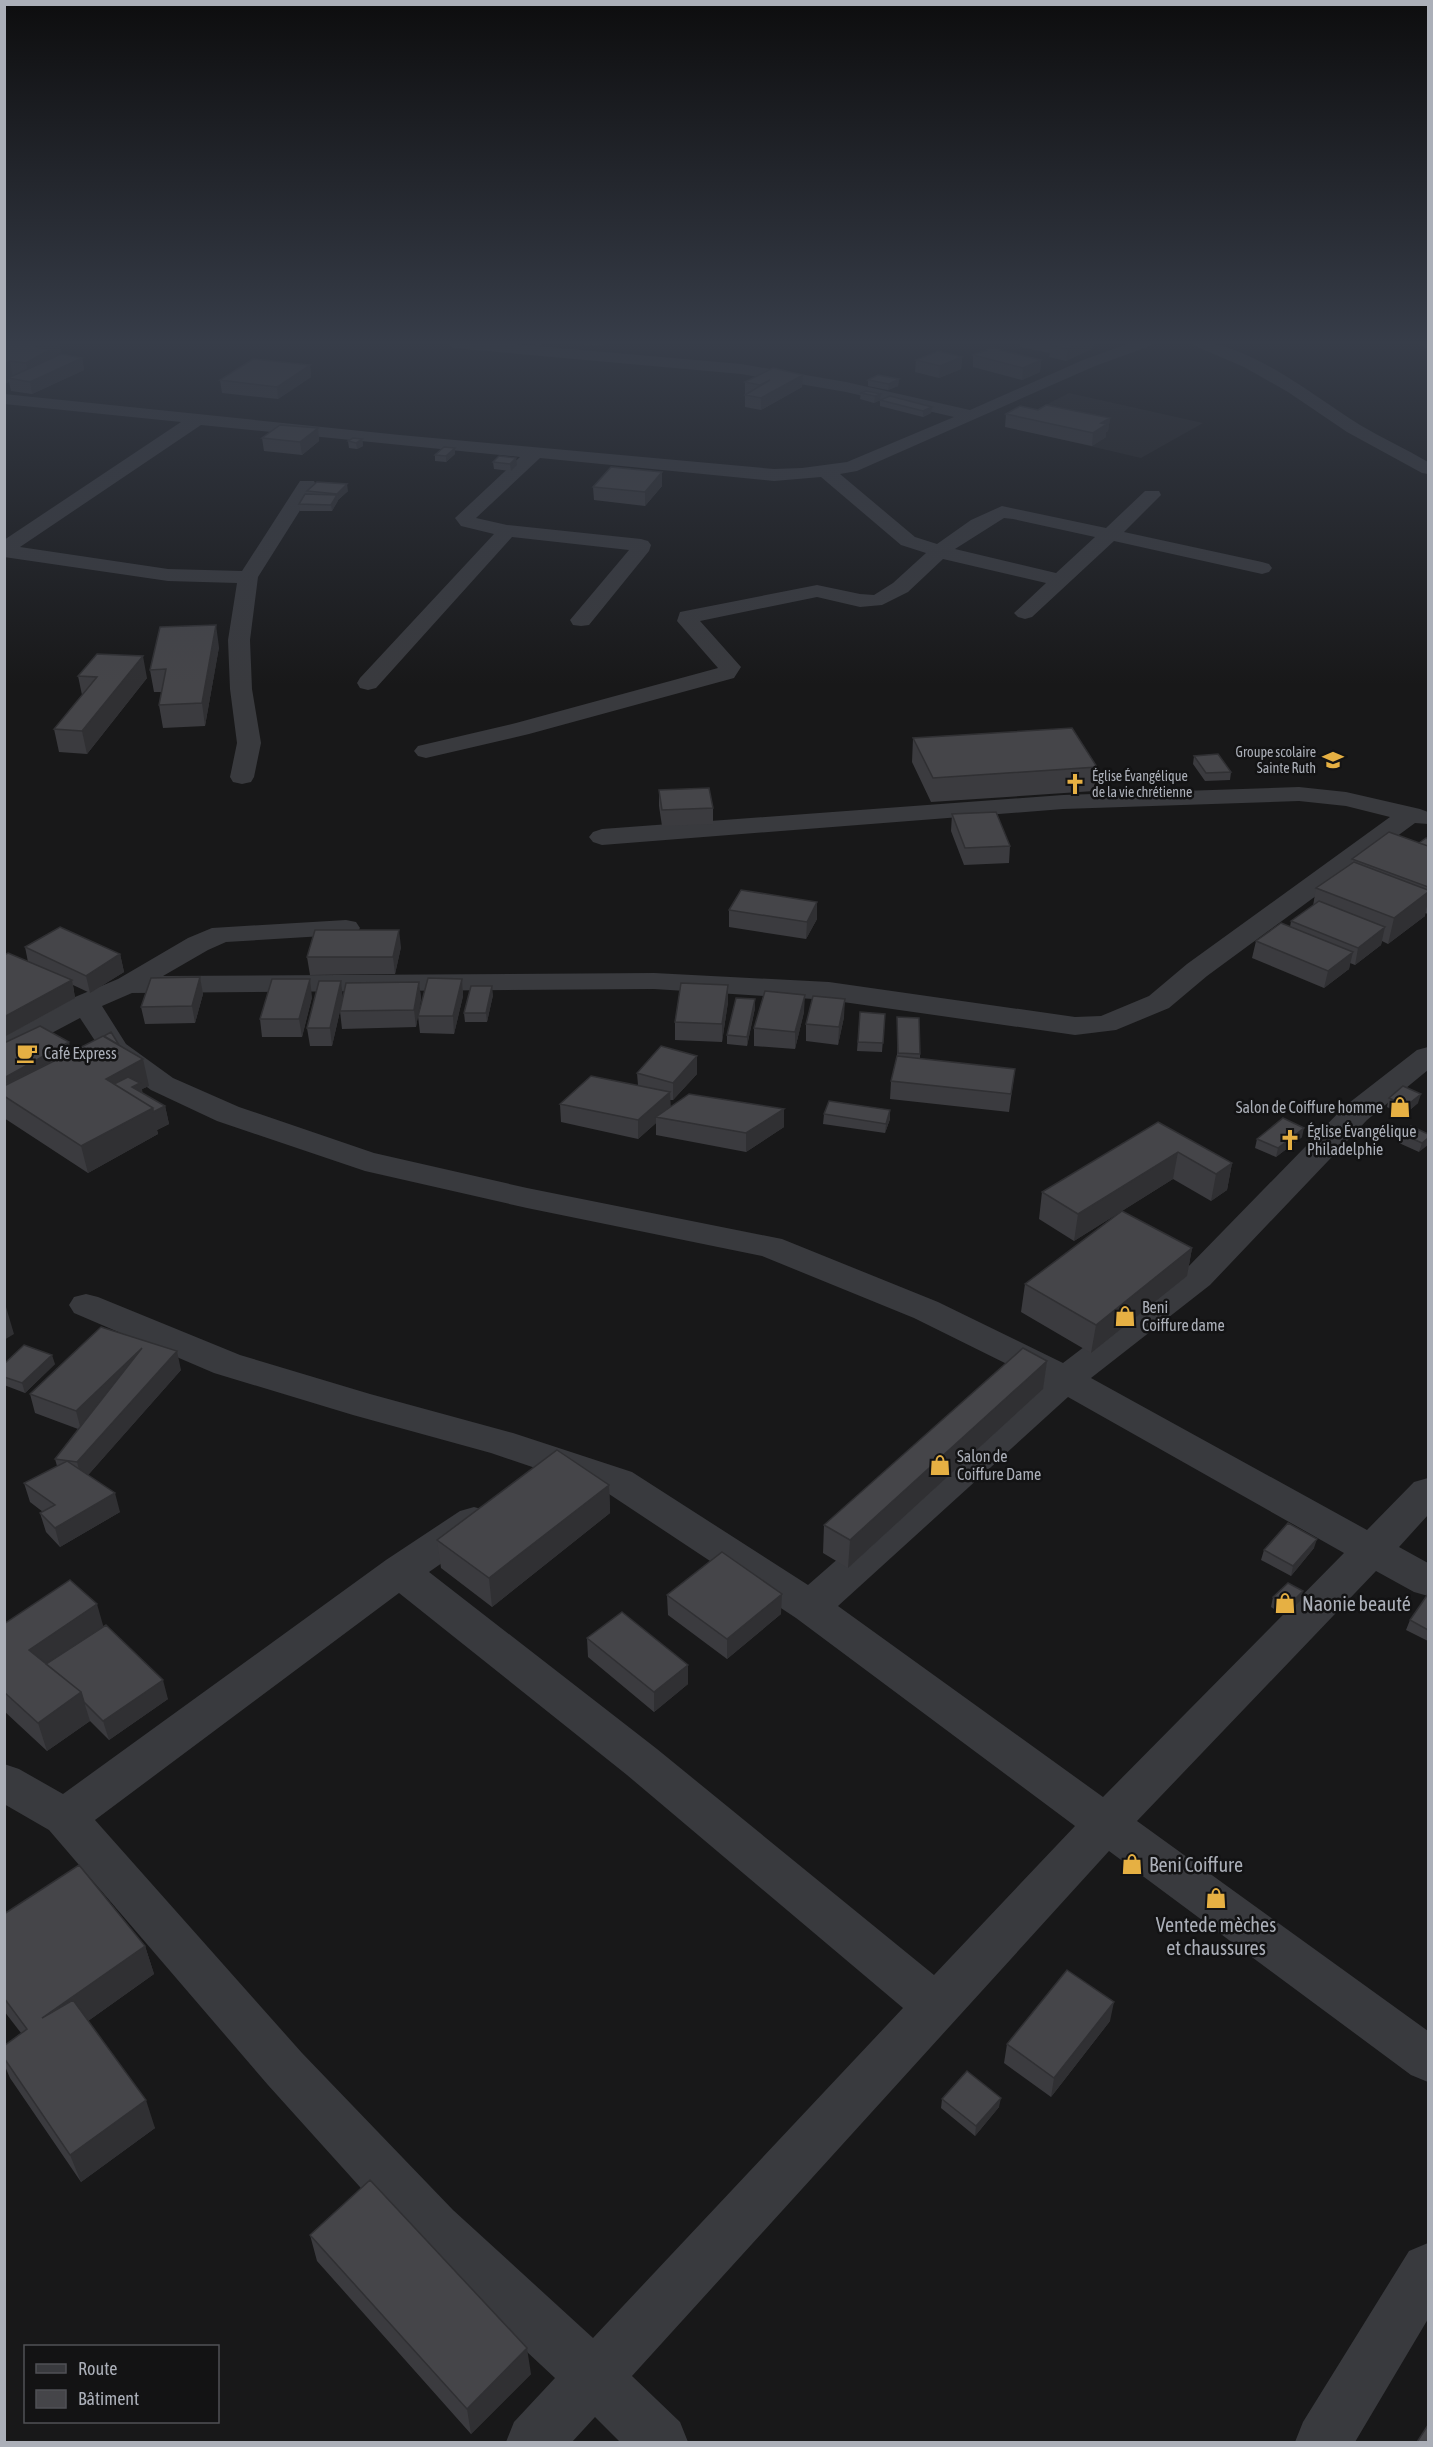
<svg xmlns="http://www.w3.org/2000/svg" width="1433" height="2447" viewBox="0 0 1433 2447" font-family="'Asap Condensed',sans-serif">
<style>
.built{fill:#242426}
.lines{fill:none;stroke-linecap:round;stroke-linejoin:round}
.street{fill:#393a3e;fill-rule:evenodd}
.wall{fill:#3b3b3f}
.shaded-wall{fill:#303033}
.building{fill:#454549;stroke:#303033;stroke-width:1.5}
.labels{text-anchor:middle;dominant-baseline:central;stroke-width:5;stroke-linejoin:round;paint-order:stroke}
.far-poi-label{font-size:14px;fill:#abafb8;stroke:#131314;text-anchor:end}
.poi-label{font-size:16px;fill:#abafb8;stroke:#131314;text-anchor:start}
.near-poi-label{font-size:20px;fill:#abafb8;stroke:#131314;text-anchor:start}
</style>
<rect width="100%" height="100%" fill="#181819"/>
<path class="built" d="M1069,393L1203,423L1141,458L1004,426Z"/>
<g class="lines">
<path class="street" d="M446,343H502L741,364L846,382L970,410L1083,360L1130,343H1152L1150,346L1095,366L857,471L840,474L915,537L937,544L971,520L1002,506L1106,528L1145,491H1159L1161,495L1124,532L1262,562L1269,564L1272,568L1269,572L1262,574L1114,541L1032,617L1025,619L1018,617L1014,613L1046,583L943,559L908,592L882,605L860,607L817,597L700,621L741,667L734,678L529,734L426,758L418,756L414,751L418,746L516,723L718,668L677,621L680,612L817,585L860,594L874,595L893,583L926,553L901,545L821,477L774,481L540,458L476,518L507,525L641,539L648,541L651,545L649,551L589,625L581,626L573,625L570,620L629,550L512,537L376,688L368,690L360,688L357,683L360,678L494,534L461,526L455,518L520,457L201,425L20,547L168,569L242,571L300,481H314L316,485L258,577L250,640L252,689L261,743L254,777L251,782L242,784L233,782L230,777L237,743L230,689L228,640L237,583L168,581L4,557V540L181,422L4,404V394L400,435L774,469L802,468L847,462L954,417L846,392L741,374L454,348ZM1004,518L1013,519L1095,537L1056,573L955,549Z
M1193,343C1244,338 1317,399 1360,425C1382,438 1406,449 1428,462V474L1422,473L1347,432L1288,392L1244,367L1195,346Z
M1299,787L1346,792L1420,809L1428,812V824L1415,823L1207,976L1169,1008L1116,1030L1075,1035L829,1000L654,989L132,993L102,1006L126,1044L173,1078L239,1107L374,1153L527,1188L782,1239L938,1302L1063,1363L1186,1269L1345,1106L1417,1050L1428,1047V1070L1367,1120L1210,1285L1091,1378L1367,1530L1414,1482L1428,1478V1515L1399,1547L1428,1563V1596L1414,1592L1376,1571L1137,1821L1428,2031V2082L1411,2075L1109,1851L632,2376L680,2422L688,2442H620L595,2417L572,2442H506L514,2422L555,2378L415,2248L268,2085L49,1830L4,1804V1764L19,1769L63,1794L386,1560L460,1511L474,1507L488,1511L493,1521L488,1531L429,1572L657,1749L934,1975L1075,1826L796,1618L606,1492L491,1453L353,1415L214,1373L74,1313L69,1305L74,1297L86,1294L98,1297L240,1355L370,1394L513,1433L632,1472L808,1585L1041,1381L914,1318L762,1256L527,1208L365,1171L217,1121L151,1090L105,1056L80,1018L14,1053L4,1056V1035L75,997L118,979L188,938L212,928L346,920L356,922L360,928L356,934L226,942L208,950L163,976L654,973L829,982L1075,1017L1101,1016L1149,996L1187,964L1390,817L1346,806L1299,801L1063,809L602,845L593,842L589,837L593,832L602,829L1063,795ZM1068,1397L1344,1553L1103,1797L838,1606ZM399,1593L627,1775L903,2008L593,2338L453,2210L302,2053L95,1820Z
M1428,2243V2319L1355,2442H1295L1303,2422L1409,2251Z"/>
</g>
<path class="wall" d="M4,343H59L61,352L53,357V358H82L84,370L32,394L11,391L9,382L4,384Z
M515,343H544L541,345Z
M570,343H605L602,345L570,344Z
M1020,343H1094L1093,348L1066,361L1049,357L1050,353L1020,347Z
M1418,343H1428V349Z
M973,355L1041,360L1040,372L1022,380L973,367Z
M962,357L961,369L939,378L915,372L916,360Z
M310,365L311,377L278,399L222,393L220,380Z
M899,379L898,386L888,390L868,386V380Z
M745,382L802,387L761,410L745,407Z
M861,393L881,394L880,400L874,403L860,399Z
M880,400L932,407L931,413L923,417L880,406Z
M1038,410L1110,418L1108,431L1106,432V437L1092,446L1005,427L1006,414Z
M318,428L319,441L302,455L264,451L262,438Z
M362,439L363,446L357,449L349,448L348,441Z
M455,448V454L446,462L435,461V455Z
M516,458L517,465L511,471L494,469L493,462Z
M662,472V486L645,506L594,500L593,487Z
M307,491H348L338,500L332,511H300L299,504L307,494Z
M219,647L205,726L163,728L159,705L162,692H154L150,670Z
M78,676L147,678L87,754L59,752L54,729L82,695Z
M913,738L1097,767L1094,791L931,802L912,762Z
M1194,756L1231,772L1230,780L1205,781L1193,764Z
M659,790L713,808V824L662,826L659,806Z
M952,814L1010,846L1009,863L964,865L951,831Z
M1428,839V914L1425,913V916L1388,944L1382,941L1381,945L1355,965L1350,963L1349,969L1324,988L1252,958L1256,941L1290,927L1291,921L1313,906L1316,888L1351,864L1352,859L1419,843Z
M817,902V919L806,939L729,927V910Z
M25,947L120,954L124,972L90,993L73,985L75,998L4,1037V955L28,962Z
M401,947L395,974L310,975L307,957Z
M200,977L203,994L195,1023L145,1024L141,1007Z
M462,979L463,996L454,1034L420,1033L418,1016Z
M419,982L421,999L416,1027L342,1029L340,1011L332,1046H310L307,1028L343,997Z
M728,985V1002L722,1042L675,1040V1022Z
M493,995L487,1022H465L464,1013Z
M312,997L302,1037H262L260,1019Z
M755,1008L747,1046L727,1044V1035Z
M804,1012L795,1049L754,1046V1028Z
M860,1012L885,1014L882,1052L857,1051Z
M844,1017L838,1045L806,1041V1024Z
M897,1017L920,1054V1059L1015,1069L1009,1112L890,1099L891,1081L897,1059Z
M4,1043L71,1052L119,1045L149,1086L142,1089V1093L165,1106L169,1124L157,1130L158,1134L88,1173L4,1118Z
M697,1056V1074L673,1100H670V1107L784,1109V1127L746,1152L656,1135V1123L638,1139L561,1122L560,1104L638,1085L637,1073Z
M1389,1098L1418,1103L1404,1115L1387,1107Z
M890,1110V1119L885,1133L823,1124L824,1114Z
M1158,1122L1232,1163L1227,1190L1211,1201L1173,1179L1074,1241L1039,1219L1042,1192Z
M1402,1134H1428L1419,1152L1399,1143Z
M1302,1137L1276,1157L1255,1148L1257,1139Z
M1192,1248L1187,1276L1091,1353L1021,1312L1025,1284Z
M1047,1361L1043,1389L848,1568L823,1553L824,1525Z
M4,1364H55L25,1393L4,1385Z
M181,1370L88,1475L120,1512L60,1547L46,1532L40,1513L43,1512L30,1502L24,1483L57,1466L55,1459L78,1429L35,1413L30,1394Z
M609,1485L610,1513L492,1607L441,1568L437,1540Z
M1314,1548L1291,1576L1261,1560L1264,1550Z
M1428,1594V1641L1406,1630L1410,1620Z
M667,1595L781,1614L727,1659L668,1615Z
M1273,1597L1300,1601L1285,1616L1271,1607Z
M4,1624L104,1627L168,1699L109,1740L90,1721L47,1751L4,1711Z
M587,1638L688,1684L654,1712L588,1657Z
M4,1914L145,1946L154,1974L88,2021L155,2128L81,2182L10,2078L4,2064V2046L21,2033L4,2011Z
M1110,2021L1051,2097L1004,2063L1007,2044Z
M942,2099L999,2107L975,2136L941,2108Z
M310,2235L531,2374L471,2434L317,2261Z"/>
<path class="shaded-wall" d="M44,343H59L61,352L53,357L55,367L30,381L26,363L35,347Z
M1081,343H1094L1093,348L1066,361L1068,349Z
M962,357L961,369L939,378L940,366Z
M82,358L84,370L32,394L30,382Z
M1041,360L1040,372L1022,380L1023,368Z
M10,361L13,379L8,378L9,382L4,384V364Z
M310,365L311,377L278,399L277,387Z
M803,375L802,387L761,410V398Z
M899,379L898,386L888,390L889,384Z
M881,394L880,400L874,403L875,396Z
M932,407L931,413L923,417V411Z
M1110,418L1108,431L1106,432V437L1092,446L1093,433L1101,423Z
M318,428L319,441L302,455L300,442Z
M362,439L363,446L357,449L356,443Z
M455,448V454L446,462V456Z
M516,458L517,465L511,471L510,464Z
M662,472V486L645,506V492Z
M347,484L348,491L338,500L337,494Z
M337,495L338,501L332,511L331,505Z
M216,625L219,647L205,726L202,703Z
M143,656L147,678L87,754L82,731Z
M1428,892V901L1425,916L1388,944L1394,918Z
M817,902V919L806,939L807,922Z
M1385,927L1381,945L1355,965L1358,948Z
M399,930L401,947L395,974L393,957Z
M1353,952L1349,969L1324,988L1328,971Z
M120,954L124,972L90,993L86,976Z
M200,977L203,994L195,1023L192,1006Z
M310,979L312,997L302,1037L299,1019Z
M462,979L463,996L454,1034L453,1016Z
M72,980L75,998L4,1037V1017Z
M341,981L343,998L332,1046L330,1028Z
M419,982L421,999L416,1027L414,1010Z
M728,985V1002L722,1042V1024Z
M492,986L493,995L487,1022L486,1013Z
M805,995L804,1012L795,1049V1032Z
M755,999V1008L747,1046V1037Z
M845,999L844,1017L838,1045L839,1027Z
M69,1042L73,1060L4,1088V1078Z
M697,1056V1074L673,1100V1083Z
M143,1059L149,1086L142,1089L144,1101L125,1098L106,1079Z
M670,1092L671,1110L656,1117V1123L638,1139V1120Z
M1421,1094L1418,1103L1404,1115L1406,1106Z
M165,1106L169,1124L157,1130L158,1134L88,1173L81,1146L153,1108Z
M784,1109V1127L746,1152V1133Z
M890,1110V1119L885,1133L886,1124Z
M1304,1128L1302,1137L1276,1157L1278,1148Z
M1428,1138V1145L1419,1152L1422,1143Z
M1178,1152L1173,1179L1074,1241L1078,1214Z
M1232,1163L1227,1190L1211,1201L1216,1174Z
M1192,1248L1187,1276L1091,1353L1096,1325Z
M6,1307L14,1334L4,1340V1308Z
M142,1348L81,1430L76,1411Z
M177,1351L181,1370L82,1482L77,1462Z
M52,1355L55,1364L25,1393L22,1383Z
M1047,1361L1043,1389L848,1568L850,1540Z
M609,1485L610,1513L492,1607L489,1578Z
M115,1493L120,1512L60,1547L55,1528Z
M1317,1539L1314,1548L1291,1576L1293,1566Z
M1303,1591L1300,1601L1285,1616L1288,1606Z
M782,1594L781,1614L727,1659V1639Z
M97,1604L105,1632L52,1669L29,1650Z
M688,1665V1684L654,1712V1692Z
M163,1680L168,1699L109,1740L103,1721Z
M81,1692L90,1721L47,1751L38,1723Z
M145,1946L154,1974L53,2046L42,2018Z
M1114,2002L1110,2021L1051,2097L1054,2078Z
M1001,2098L999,2107L975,2136L976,2126Z
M146,2100L155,2128L81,2182L70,2155Z
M527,2348L531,2374L471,2434L467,2409Z"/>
<path class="building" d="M4,343H44L35,347L51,349L26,363L10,361L4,364Z
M1055,343H1081L1068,349L1050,345Z
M992,348L1041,360L1023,368L973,355Z
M938,351L962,357L940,366L916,360Z
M61,354L82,358L30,382L8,378Z
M253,359L310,365L277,387L220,380Z
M773,368L803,375L761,398L745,395L770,380L760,385L745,382Z
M878,375L899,379L889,384L868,380Z
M866,391L881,394L875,396L861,393Z
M890,396L932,407L923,411L880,400Z
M1046,405L1110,418L1101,423L1107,424L1093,433L1006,414L1020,406L1038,410Z
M280,425L318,428L300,442L262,438Z
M353,438L362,439L356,443L348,441Z
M444,447L455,448L446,456L435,455Z
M499,456L516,458L510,464L493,462Z
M611,467L662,472L645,492L593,487Z
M317,482L347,484L337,494L307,491Z
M305,494L337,495L331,505L299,504Z
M216,625L202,703L159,705L166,669L150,670L160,627Z
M97,654L143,656L82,731L54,729L97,677L78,676Z
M1072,728L1097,767L933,778L913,738Z
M1218,754L1231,772L1206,773L1194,756Z
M709,788L713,808L662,810L659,790Z
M996,812L1010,846L965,848L952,814Z
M1389,832L1428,846V887L1352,859Z
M1426,838L1428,839V846L1419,843Z
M1354,862L1428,890V892L1394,918L1316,888Z
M741,890L817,902L807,922L729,910Z
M1319,901L1385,927L1358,948L1291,921Z
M1281,923L1353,952L1328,971L1256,941Z
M60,927L120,954L86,976L25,947Z
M315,930H399L393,957H307Z
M8,953L72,980L4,1017V955Z
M200,977L192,1006L141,1007L151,978Z
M428,978L462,979L453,1016H418Z
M272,979H310L299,1019H260Z
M319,981H341L330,1028H307Z
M419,982L414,1010L340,1011L346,983Z
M681,983L728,985L722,1024L675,1022Z
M471,986H492L486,1013H464Z
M765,991L805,995L795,1032L754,1028Z
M813,996L845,999L839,1027L806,1024Z
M736,998L755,999L747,1037L727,1035Z
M860,1012L885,1014L883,1043L858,1042Z
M897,1017L919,1018L920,1054L898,1053Z
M40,1026L69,1042L4,1078V1043Z
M111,1032L119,1045L104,1036Z
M103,1036L143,1059L106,1079L153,1108L81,1146L4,1096V1086Z
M661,1046L697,1056L673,1083L637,1073Z
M82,1047L4,1086V1084Z
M897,1056L1015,1069L1011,1094L891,1081Z
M591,1076L670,1092L638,1120L560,1104Z
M128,1077L140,1083L132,1087L165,1106L153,1112V1108L114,1084Z
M1403,1086L1421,1094L1406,1106L1389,1098Z
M689,1094L784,1109L746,1133L656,1117Z
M829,1101L890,1110L886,1124L824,1114Z
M1283,1118L1304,1128L1278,1148L1257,1139Z
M1158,1122L1232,1163L1216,1174L1178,1152L1078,1214L1042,1192Z
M1411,1126L1428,1134V1138L1422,1143L1402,1134Z
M1122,1211L1192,1248L1096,1325L1025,1284Z
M101,1327L177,1351L77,1462L55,1459L142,1348L76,1411L30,1394Z
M24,1345L52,1355L22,1383L4,1377V1364Z
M1023,1348L1047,1361L850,1540L824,1525Z
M557,1450L609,1485L489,1578L437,1540Z
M67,1461L115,1493L55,1528L40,1513L55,1505L24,1483Z
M1288,1523L1317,1539L1293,1566L1264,1550Z
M722,1552L782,1594L727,1639L667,1595Z
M70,1580L97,1604L29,1650L81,1692L38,1723L4,1692V1624Z
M1288,1583L1303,1591L1288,1606L1273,1597Z
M1428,1594V1630L1410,1620Z
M622,1612L688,1665L654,1692L587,1638Z
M106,1625L163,1680L103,1721L84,1702L81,1692L46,1664Z
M79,1865L145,1946L42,2018L73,2000L146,2100L70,2155L4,2058V2046L27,2029L4,1998V1914Z
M1067,1970L1114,2002L1054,2078L1007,2044Z
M967,2071L1001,2098L976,2126L942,2099Z
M370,2180L527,2348L467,2409L310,2235Z
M1428,2425V2442H1417Z"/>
<linearGradient id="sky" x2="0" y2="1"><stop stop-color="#0d0d0e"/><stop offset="0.5" stop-color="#373d49"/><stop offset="1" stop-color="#373d49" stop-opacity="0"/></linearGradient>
<rect width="1433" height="685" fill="url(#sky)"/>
<defs>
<symbol id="school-bare" viewBox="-9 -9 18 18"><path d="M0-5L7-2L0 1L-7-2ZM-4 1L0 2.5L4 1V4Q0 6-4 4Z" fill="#e6b043" stroke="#131314" stroke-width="2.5" paint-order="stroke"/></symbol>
<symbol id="church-bare" viewBox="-9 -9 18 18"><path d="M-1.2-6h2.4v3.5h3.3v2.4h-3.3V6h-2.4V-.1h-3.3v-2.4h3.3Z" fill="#e6b043" stroke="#131314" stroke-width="2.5" paint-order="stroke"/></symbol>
<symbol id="cafe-bare" viewBox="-9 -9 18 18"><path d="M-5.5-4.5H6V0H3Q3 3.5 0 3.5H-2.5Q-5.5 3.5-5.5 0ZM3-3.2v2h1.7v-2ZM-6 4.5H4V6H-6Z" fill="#e6b043" stroke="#131314" stroke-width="2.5" paint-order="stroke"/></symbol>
<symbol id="shop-bare" viewBox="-9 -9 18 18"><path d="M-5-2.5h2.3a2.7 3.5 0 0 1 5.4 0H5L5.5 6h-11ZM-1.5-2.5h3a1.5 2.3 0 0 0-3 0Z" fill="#e6b043" stroke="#131314" stroke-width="2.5" paint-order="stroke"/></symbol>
</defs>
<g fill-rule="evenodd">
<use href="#school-bare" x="1318" y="745" width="30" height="30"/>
<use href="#church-bare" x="1060" y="769" width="30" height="30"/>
<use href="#cafe-bare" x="12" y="1038" width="30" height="30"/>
<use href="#shop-bare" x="1385" y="1092" width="30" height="30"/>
<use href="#church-bare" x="1275" y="1125" width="30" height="30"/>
<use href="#shop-bare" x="1110" y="1301" width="30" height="30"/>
<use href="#shop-bare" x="925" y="1450" width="30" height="30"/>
<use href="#shop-bare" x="1270" y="1588" width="30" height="30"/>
<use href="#shop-bare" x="1117" y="1849" width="30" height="30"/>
<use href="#shop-bare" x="1201" y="1883" width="30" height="30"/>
</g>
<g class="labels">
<g class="far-poi-label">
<text x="1316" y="752">Groupe scolaire<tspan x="1316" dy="16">Sainte Ruth</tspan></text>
<text x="1092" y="776" text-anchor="start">Église Évangélique<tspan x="1092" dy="16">de la vie chrétienne</tspan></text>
</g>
<g class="poi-label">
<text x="44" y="1053">Café Express</text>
<text x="1383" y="1107" text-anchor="end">Salon de Coiffure homme</text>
<text x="1307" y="1131">Église Évangélique<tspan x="1307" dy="18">Philadelphie</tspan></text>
<text x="1142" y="1307">Beni<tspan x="1142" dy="18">Coiffure dame</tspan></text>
<text x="957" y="1456">Salon de<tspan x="957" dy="18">Coiffure Dame</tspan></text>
</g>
<g class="near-poi-label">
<text x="1302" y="1603">Naonie beauté</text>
<text x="1149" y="1864">Beni Coiffure</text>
<text x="1216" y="1924" text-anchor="middle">Ventede mèches<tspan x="1216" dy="23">et chaussures</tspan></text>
</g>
</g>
<rect width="1433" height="2447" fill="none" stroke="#abafb8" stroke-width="12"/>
<rect x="24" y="2345" width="195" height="78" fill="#131314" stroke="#505156" stroke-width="1.5"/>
<rect x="36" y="2364" width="30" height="9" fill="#393a3e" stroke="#505156" stroke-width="1.5"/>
<text x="78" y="2375" font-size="18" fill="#abafb8">Route</text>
<rect x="36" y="2390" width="30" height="18" fill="#454549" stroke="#505156" stroke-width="1.5"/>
<text x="78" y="2405" font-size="18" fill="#abafb8">Bâtiment</text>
</svg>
